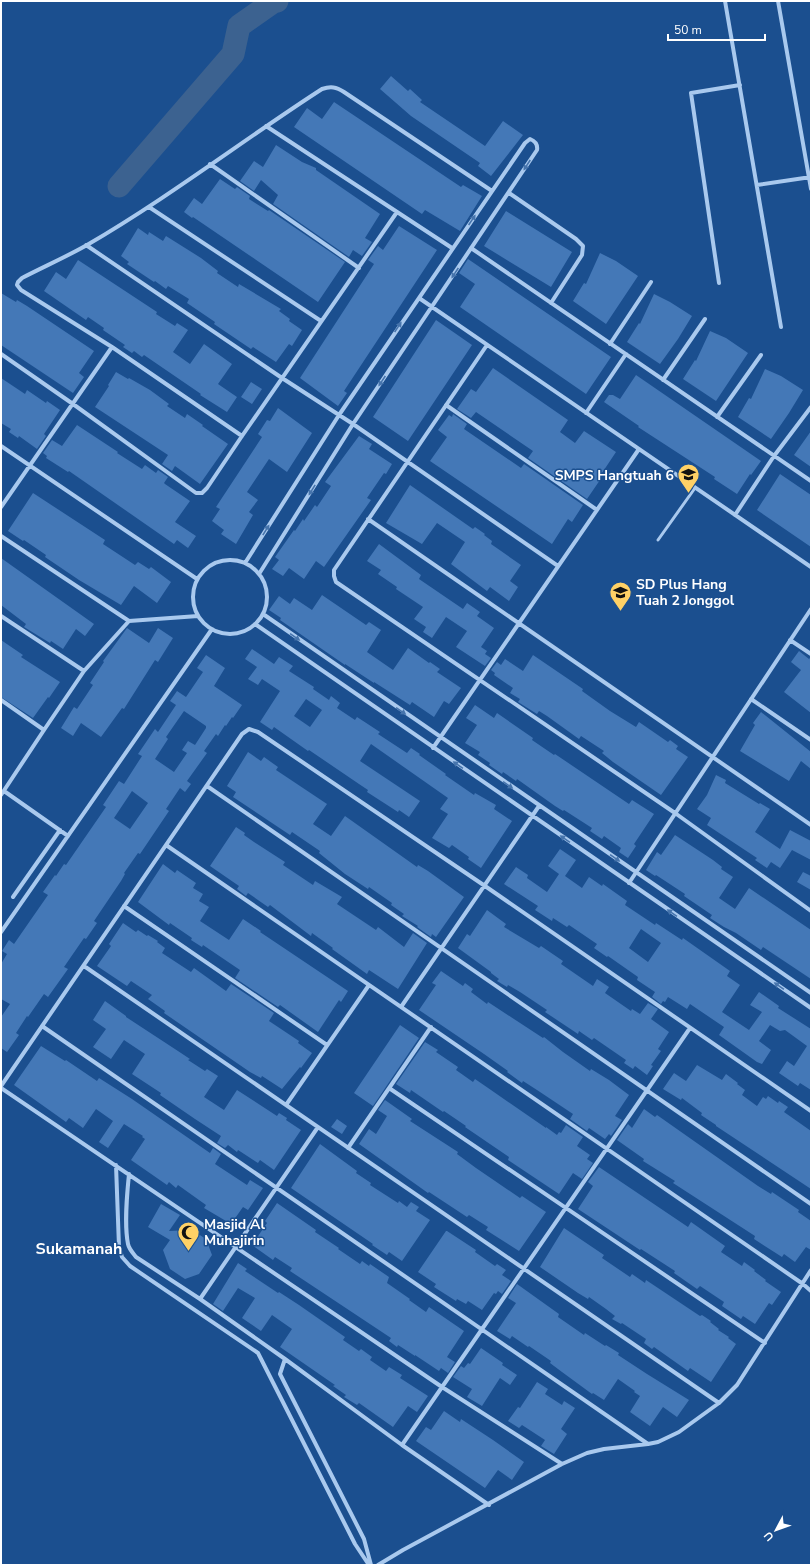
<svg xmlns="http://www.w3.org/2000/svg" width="812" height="1566" viewBox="0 0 812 1566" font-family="'Nunito Sans',sans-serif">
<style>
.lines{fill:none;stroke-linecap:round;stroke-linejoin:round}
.river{stroke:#3c6290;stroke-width:23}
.building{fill:#4478b7;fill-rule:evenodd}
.lane{stroke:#a9c9ee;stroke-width:3}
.street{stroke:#a9c9ee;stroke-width:4}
.oneway{fill:#4674ac}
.labels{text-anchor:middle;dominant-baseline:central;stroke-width:3;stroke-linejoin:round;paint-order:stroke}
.poi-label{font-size:14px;font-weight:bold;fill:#fff;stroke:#1b4f8f;text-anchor:start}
.quarter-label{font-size:16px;font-weight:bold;fill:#fff;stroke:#1b4f8f}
</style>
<rect width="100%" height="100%" fill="#1b4f8f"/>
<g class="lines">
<path class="river" d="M119,186L233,54L239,26L273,2L277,1"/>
</g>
<path class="building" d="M391,76L408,91L410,89L422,100L420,102L485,146L503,121L523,135L491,176L478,166L480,163L411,116L380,89Z
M334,102L461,187L463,185L482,196L460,231L425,210L422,214L294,127L307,108L322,119Z
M276,145L302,162L316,168V170L380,214L365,238L372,242L362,256L353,250L349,257L273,204L278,195L261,180L254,191L240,181L254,161L263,167Z
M220,179L235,189L237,187L250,196L249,199L268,211L269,210L345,262L318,302L193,217L192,218L184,212L194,198L202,204Z
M506,211L572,252L551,287L484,246Z
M399,226L437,250L344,391L347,393L338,406L300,378L374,264L368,260L378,246L383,250Z
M138,228L148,235L149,232L163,241L166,236L201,258L218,271L217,273L238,287L239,284L281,309L279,311L290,319L289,321L302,330L292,346L289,344L276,362L253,347L251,349L214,324L215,322L187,303L189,299L168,286L166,289L155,281L154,282L127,264L129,262L121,256Z
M600,253L616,261L638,276L606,324L573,301L584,283L586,284Z
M468,259L611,357L586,394L460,307L475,284L459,273Z
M78,260L157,312L156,314L175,326L177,323L188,330L173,352L190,364L204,344L232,364L218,384L237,397L227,412L200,395L201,394L144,355L142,357L134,351L132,353L123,347L125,345L103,330L104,328L88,317L86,320L44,291L56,272L66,279Z
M1,293L16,302L17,300L27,306L94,351L79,373L84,377L73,393L1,345Z
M654,294L670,302L692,316L678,339L660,364L627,342L639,323L640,324Z
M436,320L472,345L408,441L373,417Z
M710,331L726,338L748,353L716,401L683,379L695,360L696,361Z
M493,368L568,420L560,432L575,443L584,431L616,452L598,479L600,480L587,499L528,458L533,451L476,412L471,418L457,409L471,389L476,392Z
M765,369L781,376L803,390L789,413L771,439L738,417L749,398L751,399Z
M116,372L128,379L129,378L150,390L169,404L167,406L185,418L187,414L203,425L202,426L228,444L200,484L175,466L172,471L162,464L168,455L95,407L109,386L108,385Z
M636,375L761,461L751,475L750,474L737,494L714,479L715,477L638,427L639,426L604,402L609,395H613L620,399Z
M1,378L25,394L27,390L46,403L47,401L60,410L44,434L46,436L37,449L19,436L18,438L9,432L11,429L1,423Z
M251,382L262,389L252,404L241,397Z
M278,408L312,433L287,472L269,459L247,492L258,500L249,512L253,515L236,544L221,534L224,530L212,521L220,509L216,507L262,437L258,434L267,420L270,421Z
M453,414L467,424L464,429L521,468L524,464L583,505L572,522L568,519L552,544L430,461L447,437L438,430L449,415L452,417Z
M77,425L118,452L117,453L142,469L145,465L156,473L158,470L168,477L164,483L165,484L190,501L175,522L196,536L188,548L177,540L174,544L69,471L68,472L46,458L47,456L43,453L52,440L62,446Z
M811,431V467L794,455Z
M359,436L372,444L369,449L392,464L386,474L384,473L367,498L371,500L324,567L316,561L304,579L289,568L283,576L272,569L279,560L275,557L294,530L295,531L303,519L304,521L315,505L317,507L331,486L325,482Z
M780,474L811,495V547L757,510Z
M410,485L473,529L475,527L485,534L484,535L492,541L491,544L521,565L510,581L518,587L509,601L490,587L487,591L451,564L465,542L437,523L422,544L386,523Z
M33,493L105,540L103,544L135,565L138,562L149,569L151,567L171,582L157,603L134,586L121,605L79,580L45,557L46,555L24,540L23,541L8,531Z
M379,544L421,575L419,579L463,609L467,603L480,612L477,616L494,628L481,647L487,651L485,654L491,658L485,666L456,647L467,631L446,617L432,638L423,632L426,627L414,619L423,607L396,589L397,587L378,574L381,570L367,561Z
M1,558L94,624L85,636L76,629L63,649L51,641L50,643L24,627L26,624L1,605Z
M322,595L366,625L369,622L381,630L367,652L393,670L408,648L429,663L430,662L440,669L437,672L461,688L449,704L444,701L434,717L412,702L410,705L374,682V683L345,664V665L280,620L281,618L269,610L279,596L290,604L294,598L312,610Z
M127,628L149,643L158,628L173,638L158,662L155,660L124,709L122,708L101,737L81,723L73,736L61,728L74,707L77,709L93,685L90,683L104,662L103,661Z
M1,640L23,655L21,657L60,682L49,698L48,697L33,718L1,697Z
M252,649L274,664L279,657L293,666L289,671L314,687L313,689L329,700L331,696L340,703L337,708L355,720L357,717L380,732L378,734L407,753L411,748L420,754L419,755L446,774L445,775L474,795L475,793L496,805L494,809L512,821L481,868L468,859L469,857L452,845L449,848L432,838L448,814L440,809L448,798L371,744L360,761L420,801L409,817L399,810L398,812L367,792L368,790L359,784L309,750L308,751L274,727L272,730L260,722L280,691L262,679L258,685L248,679L257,667L245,659ZM306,699L322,710L310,727L294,716Z
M799,651L809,659L811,657V713L784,692L801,670L791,662Z
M206,655L225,668L214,686L242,705L233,718L232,717L226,726L225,725L218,736L216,734L204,751L207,753L187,781L191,784L185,792L180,788L166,809L169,811L140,854L138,853L124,873L125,874L121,881L94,921L97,923L86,939L84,938L64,967L68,969L48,997L44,994L28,1017L27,1016L16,1033L19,1035L7,1052L1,1048V1017L10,1004L1,999V964L7,954L2,951L9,940L14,944L32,918L48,895L43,892L55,875L56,876L64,864L66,865L106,807L103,805L119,781L124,784L142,756L138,754L155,729L158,732L176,705L170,701L177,691L186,697L203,672L197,668ZM184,711L206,726V728L195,745L188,741L182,750L187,753L174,772L155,759L168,739L166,737ZM132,791L148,803L130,829L114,818Z
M533,655L583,689L582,691L610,711L636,727L639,722L668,742L670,740L678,746L676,749L688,757L661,795L613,762L602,753L604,751L581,736L579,739L547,716L539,711L537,714L518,702L520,699L510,693L513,688L494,675L495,673L491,670L497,662L501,665L505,659L523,671Z
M475,705L494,718L497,713L533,738L532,740L554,755L555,754L629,804L632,800L654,814L634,844L636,846L628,858L619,852L621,848L604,836L602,839L590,831L592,828L564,810L563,811L555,806L517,779L516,781L503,772L502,774L489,765L490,763L478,755L480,752L465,743L477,725L466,718Z
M761,712L811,752V769L801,761L789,781L740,751L755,725L753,723Z
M248,752L261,761L264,757L278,767L276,770L327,804L313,824L331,836L345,816L417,867L418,865L428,871L464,897L436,937L432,934L431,937L417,927L418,926L402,916L404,914L391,905L392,903L369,887L368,889L345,874L319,853L320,851L292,832L290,835L233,797L236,792L227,786Z
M716,775L726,780L725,783L759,804L760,803L770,809L755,832L780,849L790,830L811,841V860L792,850L780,868L771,862L767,868L755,860L757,858L707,825L711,818L697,809L707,795Z
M236,827L245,833L244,835L254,842L285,862L283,865L313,885L315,881L342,897L337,904L376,930L378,927L404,947L413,933L427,943L398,989L369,970L367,974L332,949L333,948L312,933L311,936L270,905L268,907L248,893L246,896L237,889L239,886L210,866Z
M675,835L713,860L722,867L721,869L733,877L719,898L735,909L749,888L811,930V979L763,947L761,950L736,933L724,927L710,918L712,915L684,896L685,894L656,875L655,876L646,870L657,852L661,855Z
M560,849L576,860L565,876L582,888L589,877L602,886L603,884L627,901L625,905L655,925L656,923L682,940L683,938L730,971L727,976L740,985L722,1012L749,1030L762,1012L750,1005L759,992L779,1006L778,1008L811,1029V1090L800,1083L798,1086L779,1073L787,1061L794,1066L807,1046L785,1030L780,1031L770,1025L759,1041L771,1050L762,1064L757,1062L719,1035L724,1027L690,1004L687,1009L668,997L665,1002L663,1001L661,1004L652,997L655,992L637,980L638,977L608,956L607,957L594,948L597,944L569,925L567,927L553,918L552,921L535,910L538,906L504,884L516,867L528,875L527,878L547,892L559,874L548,866ZM641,929L661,943L648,962L629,948Z
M163,864L175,873L177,870L196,883L193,888L203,894L199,901L209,907L200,921L229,940L243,919L261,931L260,932L348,991L341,1002L339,1000L318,1032L280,1005L278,1007L235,978L240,970L203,945L202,947L191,940L192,938L170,923L169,925L138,902Z
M803,872L811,876V890L797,882Z
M487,910L506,924L504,927L539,948L541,946L563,961L561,964L593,986L597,979L609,987L605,993L631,1011L632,1009L640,1014L648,1003L658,1009L651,1019L669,1032L658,1049L661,1051L651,1065L653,1066L647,1075L635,1066L633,1069L624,1063L626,1060L594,1038L592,1040L579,1031L578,1034L545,1012L547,1010L520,992L508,985L507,987L497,981L499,979L491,973V972L458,948L467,934L470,936Z
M123,923L136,932L138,930L147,936L148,935L158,941L157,942L165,948L162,953L191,972L194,968L226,991L231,984L274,1013L269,1021L299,1041L298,1043L312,1053L301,1068L300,1067L282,1089L262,1076L261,1078L250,1072L164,1013L165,1011L148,999L152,995L131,981L127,986L97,966L111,946L109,944Z
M441,971L463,986L465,983L473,989L471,992L487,1004L488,1002L543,1038L544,1037L563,1052L590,1071L591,1069L609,1080L629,1095L615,1116L622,1120L611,1136L609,1134L605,1139L589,1128L587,1131L570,1119L573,1114L537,1090L523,1081L522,1083L507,1072L508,1071L484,1054L419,1010L436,985L432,983Z
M105,1001L126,1016V1017L181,1053L190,1059L188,1060L205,1071L207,1069L218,1076L204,1097L224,1110L237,1090L277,1116L279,1113L287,1118L286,1120L301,1130L274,1170L260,1160L258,1163L238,1150L237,1152L228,1145L225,1148L217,1143L221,1136L195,1119L160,1095L161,1093L132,1074L145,1054L124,1040L111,1059L93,1047L106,1029L93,1020Z
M400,1025L419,1038L373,1106L354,1093Z
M425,1042L438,1050L436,1052L458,1067L456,1070L473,1082L475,1079L491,1090L546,1128V1127L557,1135L559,1132L561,1133L566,1125L583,1137L577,1146L590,1155L587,1159L593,1163L582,1179L573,1173L559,1194L508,1160L509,1157L465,1127L466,1126L444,1111L443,1112L411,1090L410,1093L396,1084Z
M41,1046L65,1061L66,1060L97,1081L99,1078L132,1099L210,1153L213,1148L221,1154L215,1164L247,1185L250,1180L263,1188L248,1210L243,1207L231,1224L204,1208L206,1205L178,1185L176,1188L169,1182L167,1185L131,1160L145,1139L142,1137L143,1136L124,1124L108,1148L99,1142L113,1121L96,1109L83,1128L69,1118L66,1122L14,1085Z
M697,1065L722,1080L726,1074L738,1083L737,1084L745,1090L742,1095L757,1106L763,1097L766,1099L768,1096L778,1103L779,1101L788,1107L784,1112L811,1131V1189L716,1126V1125L701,1115L702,1113L682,1098L681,1100L663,1089L674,1073L686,1081Z
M385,1100L412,1119L410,1121L458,1152L457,1154L476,1168L520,1198L522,1196L546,1212L519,1251L486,1230L488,1227L469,1215L467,1217L429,1192L428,1193L359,1144L369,1129L376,1134L387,1116L378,1110Z
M644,1109L655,1117L657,1115L758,1186L771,1194L772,1192L799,1210L798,1212L811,1221V1250L806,1247L795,1262L784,1254L782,1257L754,1239L755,1236L673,1183L675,1181L643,1161L644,1159L617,1140L628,1124L632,1128Z
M337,1119L347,1126L342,1134L331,1127Z
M320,1144L357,1171L356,1173L371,1183L370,1185L398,1203L399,1201L407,1207L411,1202L419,1207L416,1211L430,1220L402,1261L389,1252L387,1255L372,1245L373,1244L291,1188Z
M599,1167L688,1227L691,1222L725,1246L721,1252L742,1266L744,1262L755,1270L754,1271L766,1280L765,1281L781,1292L772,1305L769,1303L755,1324L743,1316L741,1319L722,1306L724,1302L700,1286L697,1289L674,1273L675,1271L641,1249L640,1250L578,1209L593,1186L588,1182Z
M277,1203L316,1230L315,1232L339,1248L338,1249L360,1264L362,1261L369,1266L370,1264L389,1277L387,1283L410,1299L409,1300L426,1312L429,1307L464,1331L447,1357L455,1362L448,1373L441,1368L439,1371L415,1355V1356L398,1345L397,1347L389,1341L391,1338L290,1271L292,1268L275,1257L273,1260L252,1245L267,1223L265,1221Z
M161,1204L180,1215L169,1231L192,1230L206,1239L212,1255L199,1274L185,1279L170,1269L163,1250L170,1240L148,1227Z
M564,1228L604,1255L602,1258L630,1277L632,1274L645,1283L646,1280L700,1316L702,1315L711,1321L710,1322L719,1329L718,1330L729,1337L728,1338L736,1344L711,1382L690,1368L688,1371L654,1347L652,1349L644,1343L646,1339L622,1323L621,1324L612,1319L615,1316L606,1309L589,1297L588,1299L578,1293L540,1267Z
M446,1231H447L476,1250L475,1252L495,1266L497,1264L506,1270L502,1275L511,1281L502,1294L498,1291L496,1294L494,1293L482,1310L468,1301L466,1304L457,1299L456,1301L434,1287L436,1284L418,1272Z
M238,1263L247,1269L245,1271L278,1293L279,1292L299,1305L345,1337L343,1340L359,1351L361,1349L372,1357L370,1360L386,1371L389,1367L402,1375L400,1378L428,1396L417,1412L408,1406L393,1427L359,1403L357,1405L344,1397L346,1395L333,1386L335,1385L280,1347L292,1329L272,1315L261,1331L242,1318L255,1298L238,1288L223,1311L213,1304Z
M517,1284L559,1314L558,1317L584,1335L585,1333L605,1346L606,1345L619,1353L618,1355L647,1374L689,1400L677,1417L663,1407L650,1426L630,1412L640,1396L634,1392L635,1391L618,1379L604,1400L593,1393L592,1394L562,1372L550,1363L551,1361L529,1346L528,1347L512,1336L510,1339L497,1331L516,1303L508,1298Z
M481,1348L503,1363L502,1365L517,1375L510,1385L500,1378L482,1406L467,1397L472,1389L453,1377L461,1366L464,1368L468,1363L470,1364Z
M537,1382L548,1389L545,1394L562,1405L564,1401L575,1408L561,1429L567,1434L554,1454L541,1446L545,1440L522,1425L519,1428L508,1421L518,1407L520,1408Z
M444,1411L460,1422L461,1419L493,1440L524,1462L512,1480L498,1470L485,1488L416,1441L426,1427L431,1430Z"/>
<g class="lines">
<path class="lane" d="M658,540L695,488"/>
<path class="street" d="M725,1L781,327
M778,1L811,189
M266,126L452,248
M210,164L359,268
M757,185L811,177
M509,193L576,239L583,246L582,255L551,303
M149,207L321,321
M86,245L282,378L353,424L558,566
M471,248L811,481
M719,283L691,93L740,85
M419,298L811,567
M610,344L651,282
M487,345L334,570V576L336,582L675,813L811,911
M1,354L73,404L196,493H202L207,488L242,436L397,212
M663,380L705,319
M446,405L597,510
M586,413L626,354
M717,417L761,355
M242,436L112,347L21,290L17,285L18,282L22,278C43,267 66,257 87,245C168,198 243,140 322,89C331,86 336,87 344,92L492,191
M1,446L197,579
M1,507L112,347
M735,515L774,456L811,407
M368,519L811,825
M1,536L129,621L198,616
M193 597a37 37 0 1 1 74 0a37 37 0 1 1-74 0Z
M245,563L339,415L525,143L530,139C535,141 538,144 537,150L353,424L259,574
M263,614L811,993
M1,616L84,671
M255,624L811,1008
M790,640L811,654
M751,699L811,740
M1,700L44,730L84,671L129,621
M433,748L639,449
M207,786L811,1204
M4,791L68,836
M1,795L44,730
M166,845L803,1284L811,1291
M629,883L811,609
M13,897L60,830
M124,906L327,1045
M1,932L212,629
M84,966L719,1403
M401,1007L539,806
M42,1026L648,1444
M1,1086L242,734L249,729L258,732L485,886L811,1111
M1,1088L442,1387L562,1464
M389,1088L765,1343
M286,1105L369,985
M348,1148L431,1027
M116,1165L119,1247L122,1257L130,1266L258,1353L355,1544L369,1565
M129,1174C127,1194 124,1224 128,1244C129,1249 133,1253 136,1257L200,1299L285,1359L402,1445L489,1505
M200,1299L318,1127
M285,1359L280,1374L364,1539L371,1565
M402,1445L690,1028
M378,1565L403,1550L562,1464L587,1453L604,1449L648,1444L658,1442L679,1432L719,1403L737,1385L811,1270"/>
</g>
<defs><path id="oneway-solid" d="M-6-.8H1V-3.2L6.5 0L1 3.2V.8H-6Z"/></defs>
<g class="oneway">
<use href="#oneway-solid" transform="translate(527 165) rotate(123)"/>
<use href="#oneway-solid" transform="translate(472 220) rotate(-56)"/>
<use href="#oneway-solid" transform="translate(455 273) rotate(124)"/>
<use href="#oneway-solid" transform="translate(398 327) rotate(-56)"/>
<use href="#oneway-solid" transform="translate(382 381) rotate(124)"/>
<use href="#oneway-solid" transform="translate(312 490) rotate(122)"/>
<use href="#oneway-solid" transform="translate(266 530) rotate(-58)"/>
<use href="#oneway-solid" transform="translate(295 637) rotate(35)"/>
<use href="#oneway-solid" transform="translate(401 711) rotate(35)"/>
<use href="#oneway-solid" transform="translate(458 765) rotate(-145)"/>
<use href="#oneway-solid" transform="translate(508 785) rotate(35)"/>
<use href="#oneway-solid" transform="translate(565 839) rotate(-145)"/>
<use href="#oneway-solid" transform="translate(615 858) rotate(35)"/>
<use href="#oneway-solid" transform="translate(672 913) rotate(-145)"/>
<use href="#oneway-solid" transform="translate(779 986) rotate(-145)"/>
</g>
<defs>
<symbol id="school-pin" viewBox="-11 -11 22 30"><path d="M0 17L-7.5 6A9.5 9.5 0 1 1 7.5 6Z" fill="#ffd166" stroke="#1b4f8f"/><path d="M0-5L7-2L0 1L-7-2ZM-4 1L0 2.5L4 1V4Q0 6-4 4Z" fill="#111"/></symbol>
<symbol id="mosque-pin" viewBox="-11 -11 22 30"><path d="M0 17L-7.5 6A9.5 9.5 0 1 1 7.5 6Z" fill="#ffd166" stroke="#1b4f8f"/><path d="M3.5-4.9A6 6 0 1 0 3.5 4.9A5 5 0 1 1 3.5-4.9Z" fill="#111"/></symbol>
</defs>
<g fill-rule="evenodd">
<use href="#school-pin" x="676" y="462" width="25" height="34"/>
<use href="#school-pin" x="608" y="580" width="25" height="34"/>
<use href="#mosque-pin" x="176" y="1220" width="25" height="34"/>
</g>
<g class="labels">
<g class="poi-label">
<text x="674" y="475" text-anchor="end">SMPS Hangtuah 6</text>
<text x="636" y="584">SD Plus Hang<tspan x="636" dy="16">Tuah 2 Jonggol</tspan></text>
<text x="204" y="1224">Masjid Al<tspan x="204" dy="16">Muhajirin</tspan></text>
</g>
<g class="quarter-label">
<text x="79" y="1249">Sukamanah</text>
</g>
</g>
<rect width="812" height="1566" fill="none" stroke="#ffffff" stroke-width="4"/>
<g transform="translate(776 1530) rotate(229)" stroke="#1b4f8f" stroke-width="3" paint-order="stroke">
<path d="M0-3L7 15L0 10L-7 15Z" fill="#ffffff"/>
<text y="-6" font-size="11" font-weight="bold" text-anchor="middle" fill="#ffffff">U</text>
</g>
<path d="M668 34v6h97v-6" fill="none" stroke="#ffffff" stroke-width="2"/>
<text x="674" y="34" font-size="12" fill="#ffffff" stroke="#1b4f8f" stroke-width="3" paint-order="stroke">50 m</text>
</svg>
